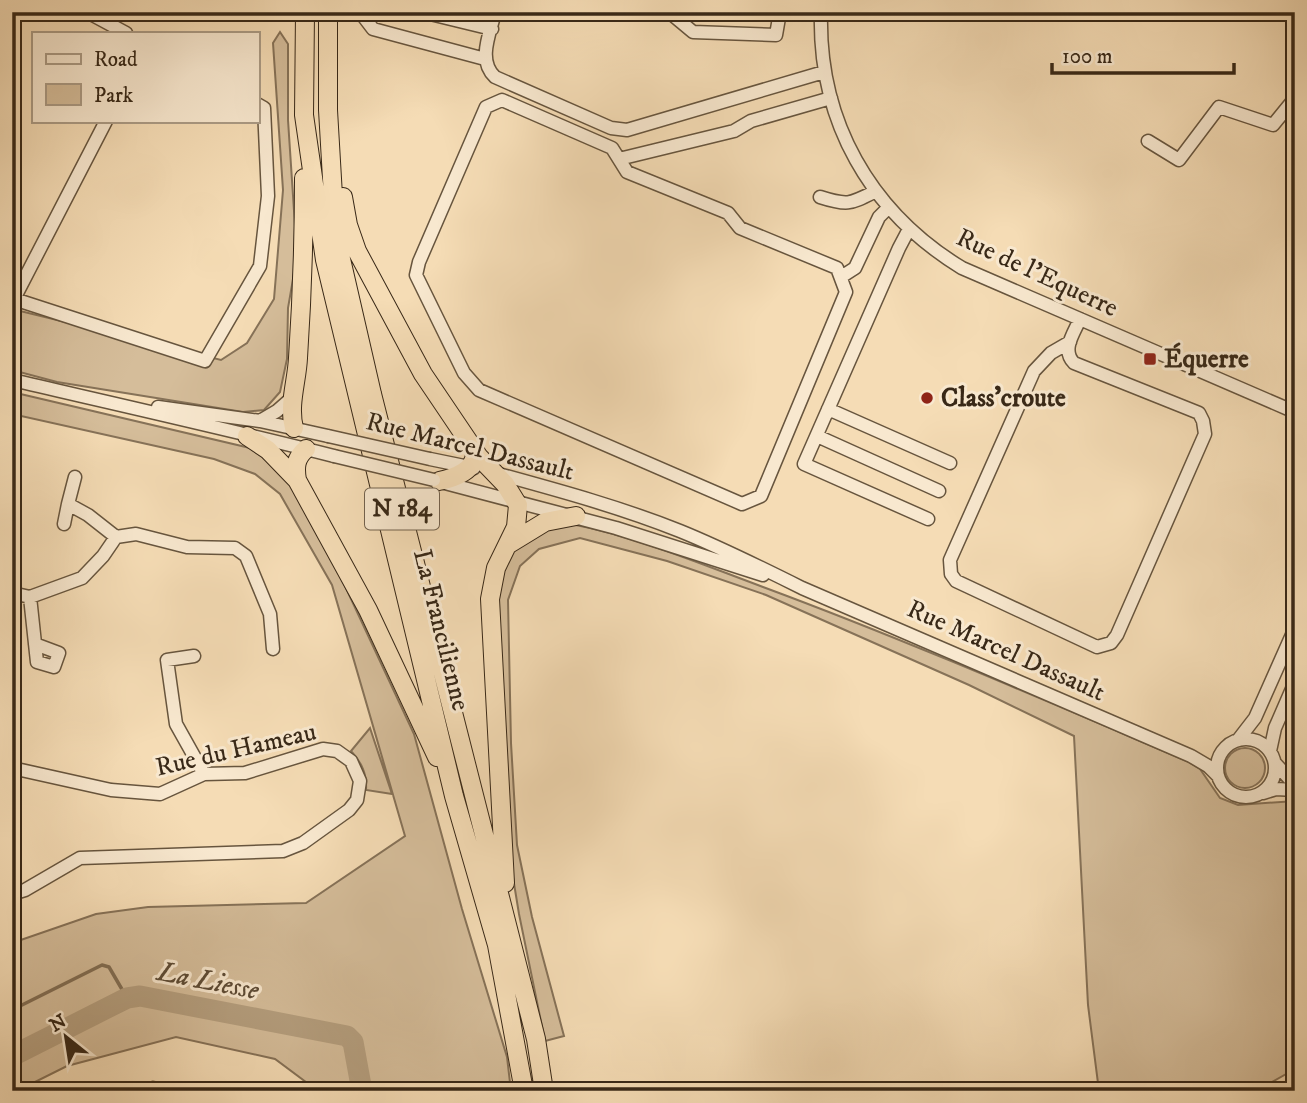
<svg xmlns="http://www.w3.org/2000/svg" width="1307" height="1103" viewBox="0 0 1307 1103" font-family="'IM FELL DW Pica',serif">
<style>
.green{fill:#d5bd9a;stroke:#867258;stroke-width:2}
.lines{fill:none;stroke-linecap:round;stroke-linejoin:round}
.stream{stroke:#836f55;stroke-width:3.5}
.river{stroke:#b59f7f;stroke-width:21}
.minor-casing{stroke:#67553e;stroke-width:15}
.highway-casing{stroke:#382817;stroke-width:20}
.minor{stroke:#f8e8cf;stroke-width:12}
.highway{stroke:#f5dcb5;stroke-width:18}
.minor-bridge-casing{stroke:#67553e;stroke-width:15;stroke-linecap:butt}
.minor-bridge{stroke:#f8e8cf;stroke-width:12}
.poi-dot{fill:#8f2418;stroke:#f8e8cf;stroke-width:2.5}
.labels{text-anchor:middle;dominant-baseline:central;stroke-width:6;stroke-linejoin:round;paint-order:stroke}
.shield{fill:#f8e8cf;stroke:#72624e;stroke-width:2}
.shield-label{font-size:24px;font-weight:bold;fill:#382817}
.street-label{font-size:26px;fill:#382817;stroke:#f8e8cf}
.poi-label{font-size:26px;font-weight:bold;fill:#382817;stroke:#f8e8cf;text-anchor:start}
.water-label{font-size:28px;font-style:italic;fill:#5e4c36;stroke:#f8e8cf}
</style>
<rect width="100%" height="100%" fill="#f5dcb5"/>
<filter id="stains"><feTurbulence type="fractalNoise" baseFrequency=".00286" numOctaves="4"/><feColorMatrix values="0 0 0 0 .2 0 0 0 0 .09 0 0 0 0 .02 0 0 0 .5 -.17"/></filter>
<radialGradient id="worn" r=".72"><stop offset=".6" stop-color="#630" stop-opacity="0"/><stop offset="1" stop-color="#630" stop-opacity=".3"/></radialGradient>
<path class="green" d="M280,32L288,44V120L297,256L288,308L287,359L280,392L264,410L243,412L57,382L12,370V309L221,360L247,343L274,299L283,190L273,43Z
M12,392L250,448L283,472L338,571L414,734L462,909L507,1057L511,1091H318L275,1059L176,1037L67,1066L17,1091H12V943L96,914L148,907L306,903L405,836L332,585L280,494L255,474L214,459L12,414Z
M571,524C635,536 701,564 763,587C906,640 1046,701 1187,761L1200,769L1220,798L1238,805L1295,801V1069L1256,1091H1099L1088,1005L1074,736L969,685L766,595L667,561L580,538L539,549L520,566L508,600L511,743L517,845L532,917L564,1036L545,1041L519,914L509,853L496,605L499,575L508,555L539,530Z
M1294,715L1295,716V757C1286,742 1287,731 1294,715Z
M370,728L392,794L366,790C367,774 362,763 351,751Z
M1225 768a20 20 0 1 1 40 0a20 20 0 1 1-40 0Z"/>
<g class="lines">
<path class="stream" d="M12,1010L102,965L109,967L127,998
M12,1050L15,1055"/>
<path class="river" d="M12,1056L127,998L140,996L347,1036L353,1042L362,1091"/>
<defs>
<path id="minor" d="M87,12L126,33
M360,12L373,29L485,59
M422,12L492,29
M495,12C490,34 477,60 495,77L611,128L627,130L824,72
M669,12L693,32L776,35L780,12
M821,12C818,121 870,212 962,268L1295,412
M502,100L612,148L627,172L728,213L740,228L837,268L846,292L761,496L742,504L479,390L464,373L416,275L419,262L486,107Z
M106,121L14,299L205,361L260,266L268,196L264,108L257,104
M1148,141L1179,160L1219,107L1273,125L1295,98
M619,159L734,131L751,121L831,98
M820,197C848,206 850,204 876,191
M909,229L899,248L804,464L928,519
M841,277L855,268L879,217L889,207
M1070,342L1051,353L1034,371L950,560L951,574L956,581L1097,647L1111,643L1117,635L1205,434L1203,421L1199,413L1074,363C1061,350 1074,333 1080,319
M12,380C120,405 227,429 334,456
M158,407L260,421L328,436
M828,409L950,463
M260,421L277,411L293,397
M817,436L939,491
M430,459L474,468
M495,473C557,490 620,507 680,531C722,548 762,568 802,588L1191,756L1208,766L1218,776
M75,477L68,504L88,515L116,537
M441,482L616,528L763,575
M64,524L68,504
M12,593L30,597L82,578L103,556L116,537L136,534L187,547L235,548L246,556L270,614L273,649
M30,597L37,662L54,667L59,653L35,644
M194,656L167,660L176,724L204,774
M1217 768a29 29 0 1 1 58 0a29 29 0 1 1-58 0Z
M1238,740L1255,718L1295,628
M1270,751L1275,728L1295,682
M1275,763L1295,785
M12,768L111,790L160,794L204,774L245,773L323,749L337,751L351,761L360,781L357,800L349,810L303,843L283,851L80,858L25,890L12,894
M1263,793L1276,789L1295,790
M149,1091L153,1088L169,1091"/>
<path id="highway" d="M305,12L304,115L325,260L454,796L497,945L524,1091
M328,12V110L334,213L341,259L372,394L536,1039L544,1091
M343,197L348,225L357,251L423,374L479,457L505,484L518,505L516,527L496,568L490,599L505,883
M294,428C288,405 297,381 298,358C302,298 304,238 304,178
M247,436L268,450L297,480L368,610L437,757
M297,480C295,468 295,458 306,449
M439,481C455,478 476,470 475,452
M509,544L545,522L576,516"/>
</defs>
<use href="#minor" class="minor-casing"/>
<use href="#highway" class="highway-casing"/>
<use href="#minor" class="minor"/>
<use href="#highway" class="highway"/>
<defs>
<path id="minor-bridge" d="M328,436L430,459
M334,456L434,480"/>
</defs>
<use href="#minor-bridge" class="minor-bridge-casing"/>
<use href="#minor-bridge" class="minor-bridge"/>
</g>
<g class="poi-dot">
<rect x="1143" y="352" width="14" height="14" rx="3.5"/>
<circle cx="927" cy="398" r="7"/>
</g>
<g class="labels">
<rect class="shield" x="365" y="488.5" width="74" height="41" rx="5"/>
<g class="shield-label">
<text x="402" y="509">N 184</text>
</g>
<g class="street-label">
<text transform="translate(1037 273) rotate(25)">Rue de l'Equerre</text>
<text transform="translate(470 447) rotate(14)">Rue Marcel Dassault</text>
<text transform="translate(441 630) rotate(76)">La Francilienne</text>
<text transform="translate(1006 651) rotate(24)">Rue Marcel Dassault</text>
<text transform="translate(236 750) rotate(-13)">Rue du Hameau</text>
</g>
<g class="poi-label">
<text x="1164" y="359">Équerre</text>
<text x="941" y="398">Class'croute</text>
</g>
<g class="water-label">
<text transform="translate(208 981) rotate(11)">La Liesse</text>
</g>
</g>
<rect width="1307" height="1103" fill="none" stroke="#f5dcb5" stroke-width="42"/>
<rect x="14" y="14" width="1279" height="1075" fill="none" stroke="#382817" stroke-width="3.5"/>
<rect x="21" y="21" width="1265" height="1061" fill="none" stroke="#382817" stroke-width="2"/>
<rect x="32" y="32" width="228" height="91" fill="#f8e8cf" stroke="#ab9b85" stroke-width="2"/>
<rect x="46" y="54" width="35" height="10" fill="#f8e8cf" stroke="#ab9b85" stroke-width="2"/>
<text x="94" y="66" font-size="21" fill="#382817">Road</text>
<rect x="46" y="84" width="35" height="21" fill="#d5bd9a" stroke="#ab9b85" stroke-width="2"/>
<text x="94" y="102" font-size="21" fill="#382817">Park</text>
<g transform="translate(66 1037) rotate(330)" stroke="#f8e8cf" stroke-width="5" paint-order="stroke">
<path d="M0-5L12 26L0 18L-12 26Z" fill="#382817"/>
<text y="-10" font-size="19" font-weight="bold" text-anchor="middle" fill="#382817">N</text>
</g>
<path d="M1052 63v10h182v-10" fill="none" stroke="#382817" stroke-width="3.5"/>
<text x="1062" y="63" font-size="21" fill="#382817" stroke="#f8e8cf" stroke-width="5" paint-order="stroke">100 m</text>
<rect width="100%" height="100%" filter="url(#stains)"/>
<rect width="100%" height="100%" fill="url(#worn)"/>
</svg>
